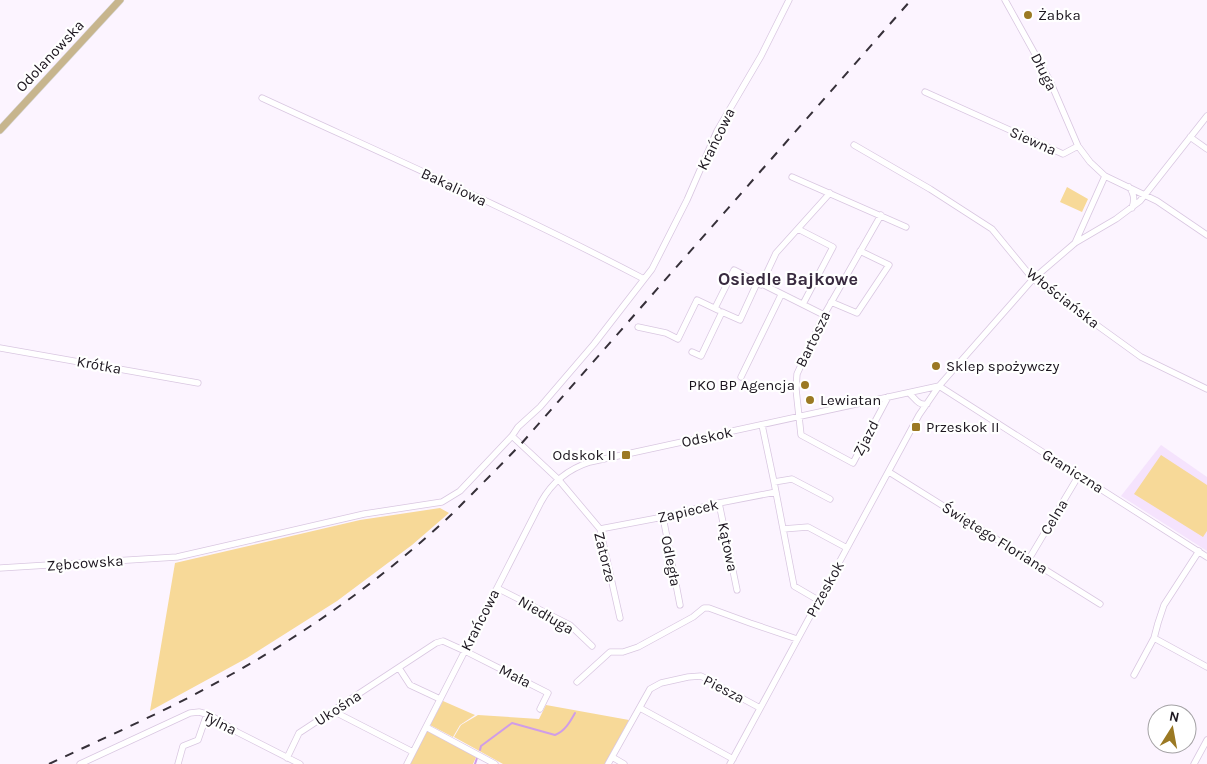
<svg xmlns="http://www.w3.org/2000/svg" width="1207" height="764" viewBox="0 0 1207 764" font-family="Karla,sans-serif">
<style>
.built{fill:#f5e3fd}
.green{fill:#f7d998}
.lines{fill:none;stroke-linecap:round;stroke-linejoin:round}
.stream{stroke:#d09de7;stroke-width:2}
.minor-casing{stroke:#d9c7e1;stroke-width:7}
.major-casing{stroke:#d6d5d7;stroke-width:8}
.minor{stroke:#fff;stroke-width:5.5}
.major{stroke:#c7b58d;stroke-width:7}
.rail{stroke:#363039;stroke-width:2;stroke-dasharray:9 9;stroke-linecap:butt}
.poi-dot{fill:#9b7923;stroke:#fff;stroke-width:2}
.labels{text-anchor:middle;dominant-baseline:central;stroke-width:4.5;stroke-linejoin:round;paint-order:stroke}
.poi-label{font-size:15px;fill:#1c161f;stroke:#fff;text-anchor:start}
.street-label{font-size:15px;fill:#1c161f;stroke:#fff}
.quarter-label{font-size:18px;font-weight:bold;fill:#382a3f;stroke:#fff}
</style>
<rect width="100%" height="100%" fill="#fcf4ff"/>
<path class="built" d="M1161,445L1207,477V551L1121,496Z"/>
<path class="green" d="M1067,187L1088,199L1082,212L1060,202Z
M1161,455L1207,485V531L1203,537L1134,494Z
M440,508L449,513L412,545L337,601L247,658L150,711L175,563L360,520Z
M443,701L475,715L460,725L453,737L430,725Z
M546,705L629,720L605,764H503L454,737L461,725L478,715L539,719Z
M428,729L477,755L473,764H410Z"/>
<g class="lines">
<path class="stream" d="M480,750L481,746L512,723L555,735C565,731 570,722 575,713
M475,764L477,758"/>
<defs>
<path id="minor" d="M1005,0L1050,81L1078,146L1090,162L1105,176L1157,201L1207,235
M925,92L1063,154L1078,146
M262,98C390,157 520,214 644,279
M1190,137L1207,149
M854,145L930,189L992,229L1033,279L1141,357L1207,389
M792,177L906,227
M1129,187C1134,193 1135,200 1132,208
M881,215L824,315L797,374L796,389L801,435L853,463L888,397
M798,229L833,247L803,304
M1075,243L1105,176
M761,285L776,253L830,193
M831,302L857,313L889,265L860,251
M715,308L734,270L824,315
M638,327L666,333L678,339L697,300L718,310
M0,348L198,383
M692,352L701,356L722,312L740,320L757,283
M741,377L781,295
M939,386L1207,557
M909,393C915,398 918,406 927,404
M762,425L774,482L794,586L818,600
M512,436L558,479L600,529L620,618
M889,472L1100,604
M774,482L792,479L830,499
M719,503L737,590
M663,517L680,605
M600,529L663,517L719,503L776,492
M783,529L808,527L847,548
M1199,551L1164,605L1158,623L1154,638L1207,667
M1029,559L1079,475
M0,568L177,557L364,514L442,502L460,491L512,436L518,427L540,407L594,344L652,269L687,200L717,131L761,56L789,0
M497,588L570,625L592,646
M399,668L410,685L440,699
M1134,675L1154,638
M577,682L610,652H623L638,647L693,617L704,608H709L750,623L797,639
M640,708L733,759
M333,711L413,752
M426,727L495,764
M612,757L624,764
M287,758L299,733L436,643L443,641L465,651L548,693L540,709
M80,764L190,713L199,712L210,715L237,732L300,764
M178,764L183,746L198,740L207,714
M407,764L541,502C552,482 568,469 590,462L939,386
M608,764L650,689L661,683L688,677L701,676L760,708
M730,764L919,415L939,386L1033,279L1075,243L1116,219L1140,201L1207,116
M1194,764L1207,740"/>
<path id="major" d="M0,130L120,0"/>
</defs>
<use href="#minor" class="minor-casing"/>
<use href="#major" class="major-casing"/>
<use href="#minor" class="minor"/>
<use href="#major" class="major"/>
<path class="rail" d="M49,764C110,735 173,708 232,674C311,630 386,576 452,514C475,491 498,468 521,444L911,0"/>
</g>
<g class="poi-dot">
<circle cx="1028" cy="15" r="5"/>
<circle cx="936" cy="366" r="5"/>
<circle cx="805" cy="385" r="5"/>
<circle cx="810" cy="400" r="5"/>
<rect x="911" y="422" width="10" height="10" rx="2.5"/>
<rect x="621" y="450" width="10" height="10" rx="2.5"/>
</g>
<g class="labels">
<g class="poi-label">
<text x="1038" y="15">Żabka</text>
<text x="946" y="366">Sklep spożywczy</text>
<text x="795" y="385" text-anchor="end">PKO BP Agencja</text>
<text x="820" y="400">Lewiatan</text>
<text x="926" y="427">Przeskok II</text>
<text x="616" y="455" text-anchor="end">Odskok II</text>
</g>
<g class="street-label">
<text transform="translate(50 56) rotate(-47)">Odolanowska</text>
<text transform="translate(1044 72) rotate(63)">Długa</text>
<text transform="translate(716 139) rotate(-64)">Krańcowa</text>
<text transform="translate(1033 141) rotate(24)">Siewna</text>
<text transform="translate(454 187) rotate(25)">Bakaliowa</text>
<text transform="translate(1063 298) rotate(38)">Włościańska</text>
<text transform="translate(813 339) rotate(-64)">Bartosza</text>
<text transform="translate(99 365) rotate(10)">Krótka</text>
<text transform="translate(707 437) rotate(-12)">Odskok</text>
<text transform="translate(866 438) rotate(-62)">Zjazd</text>
<text transform="translate(1073 471) rotate(32)">Graniczna</text>
<text transform="translate(688 511) rotate(-13)">Zapiecek</text>
<text transform="translate(1054 517) rotate(-59)">Celna</text>
<text transform="translate(995 538) rotate(32)">Świętego Floriana</text>
<text transform="translate(728 547) rotate(78)">Kątowa</text>
<text transform="translate(605 557) rotate(76)">Zatorze</text>
<text transform="translate(671 561) rotate(79)">Odległa</text>
<text transform="translate(85 563) rotate(-4)">Zębcowska</text>
<text transform="translate(825 589) rotate(-61)">Przeskok</text>
<text transform="translate(546 615) rotate(30)">Niedługa</text>
<text transform="translate(480 620) rotate(-63)">Krańcowa</text>
<text transform="translate(515 676) rotate(27)">Mała</text>
<text transform="translate(724 689) rotate(27)">Piesza</text>
<text transform="translate(338 708) rotate(-33)">Ukośna</text>
<text transform="translate(220 723) rotate(27)">Tylna</text>
</g>
<g class="quarter-label">
<text x="788" y="279">Osiedle Bajkowe</text>
</g>
</g>
<g transform="translate(1172 729) rotate(11)"><circle r="24" fill="#ffffff" stroke="#a4a2a5"/>
<path d="M0-4L9 19L0 12L-9 19Z" fill="#9b7923"/>
<text y="-8" font-size="14" font-weight="bold" text-anchor="middle" fill="#1c161f">N</text>
</g>
</svg>
